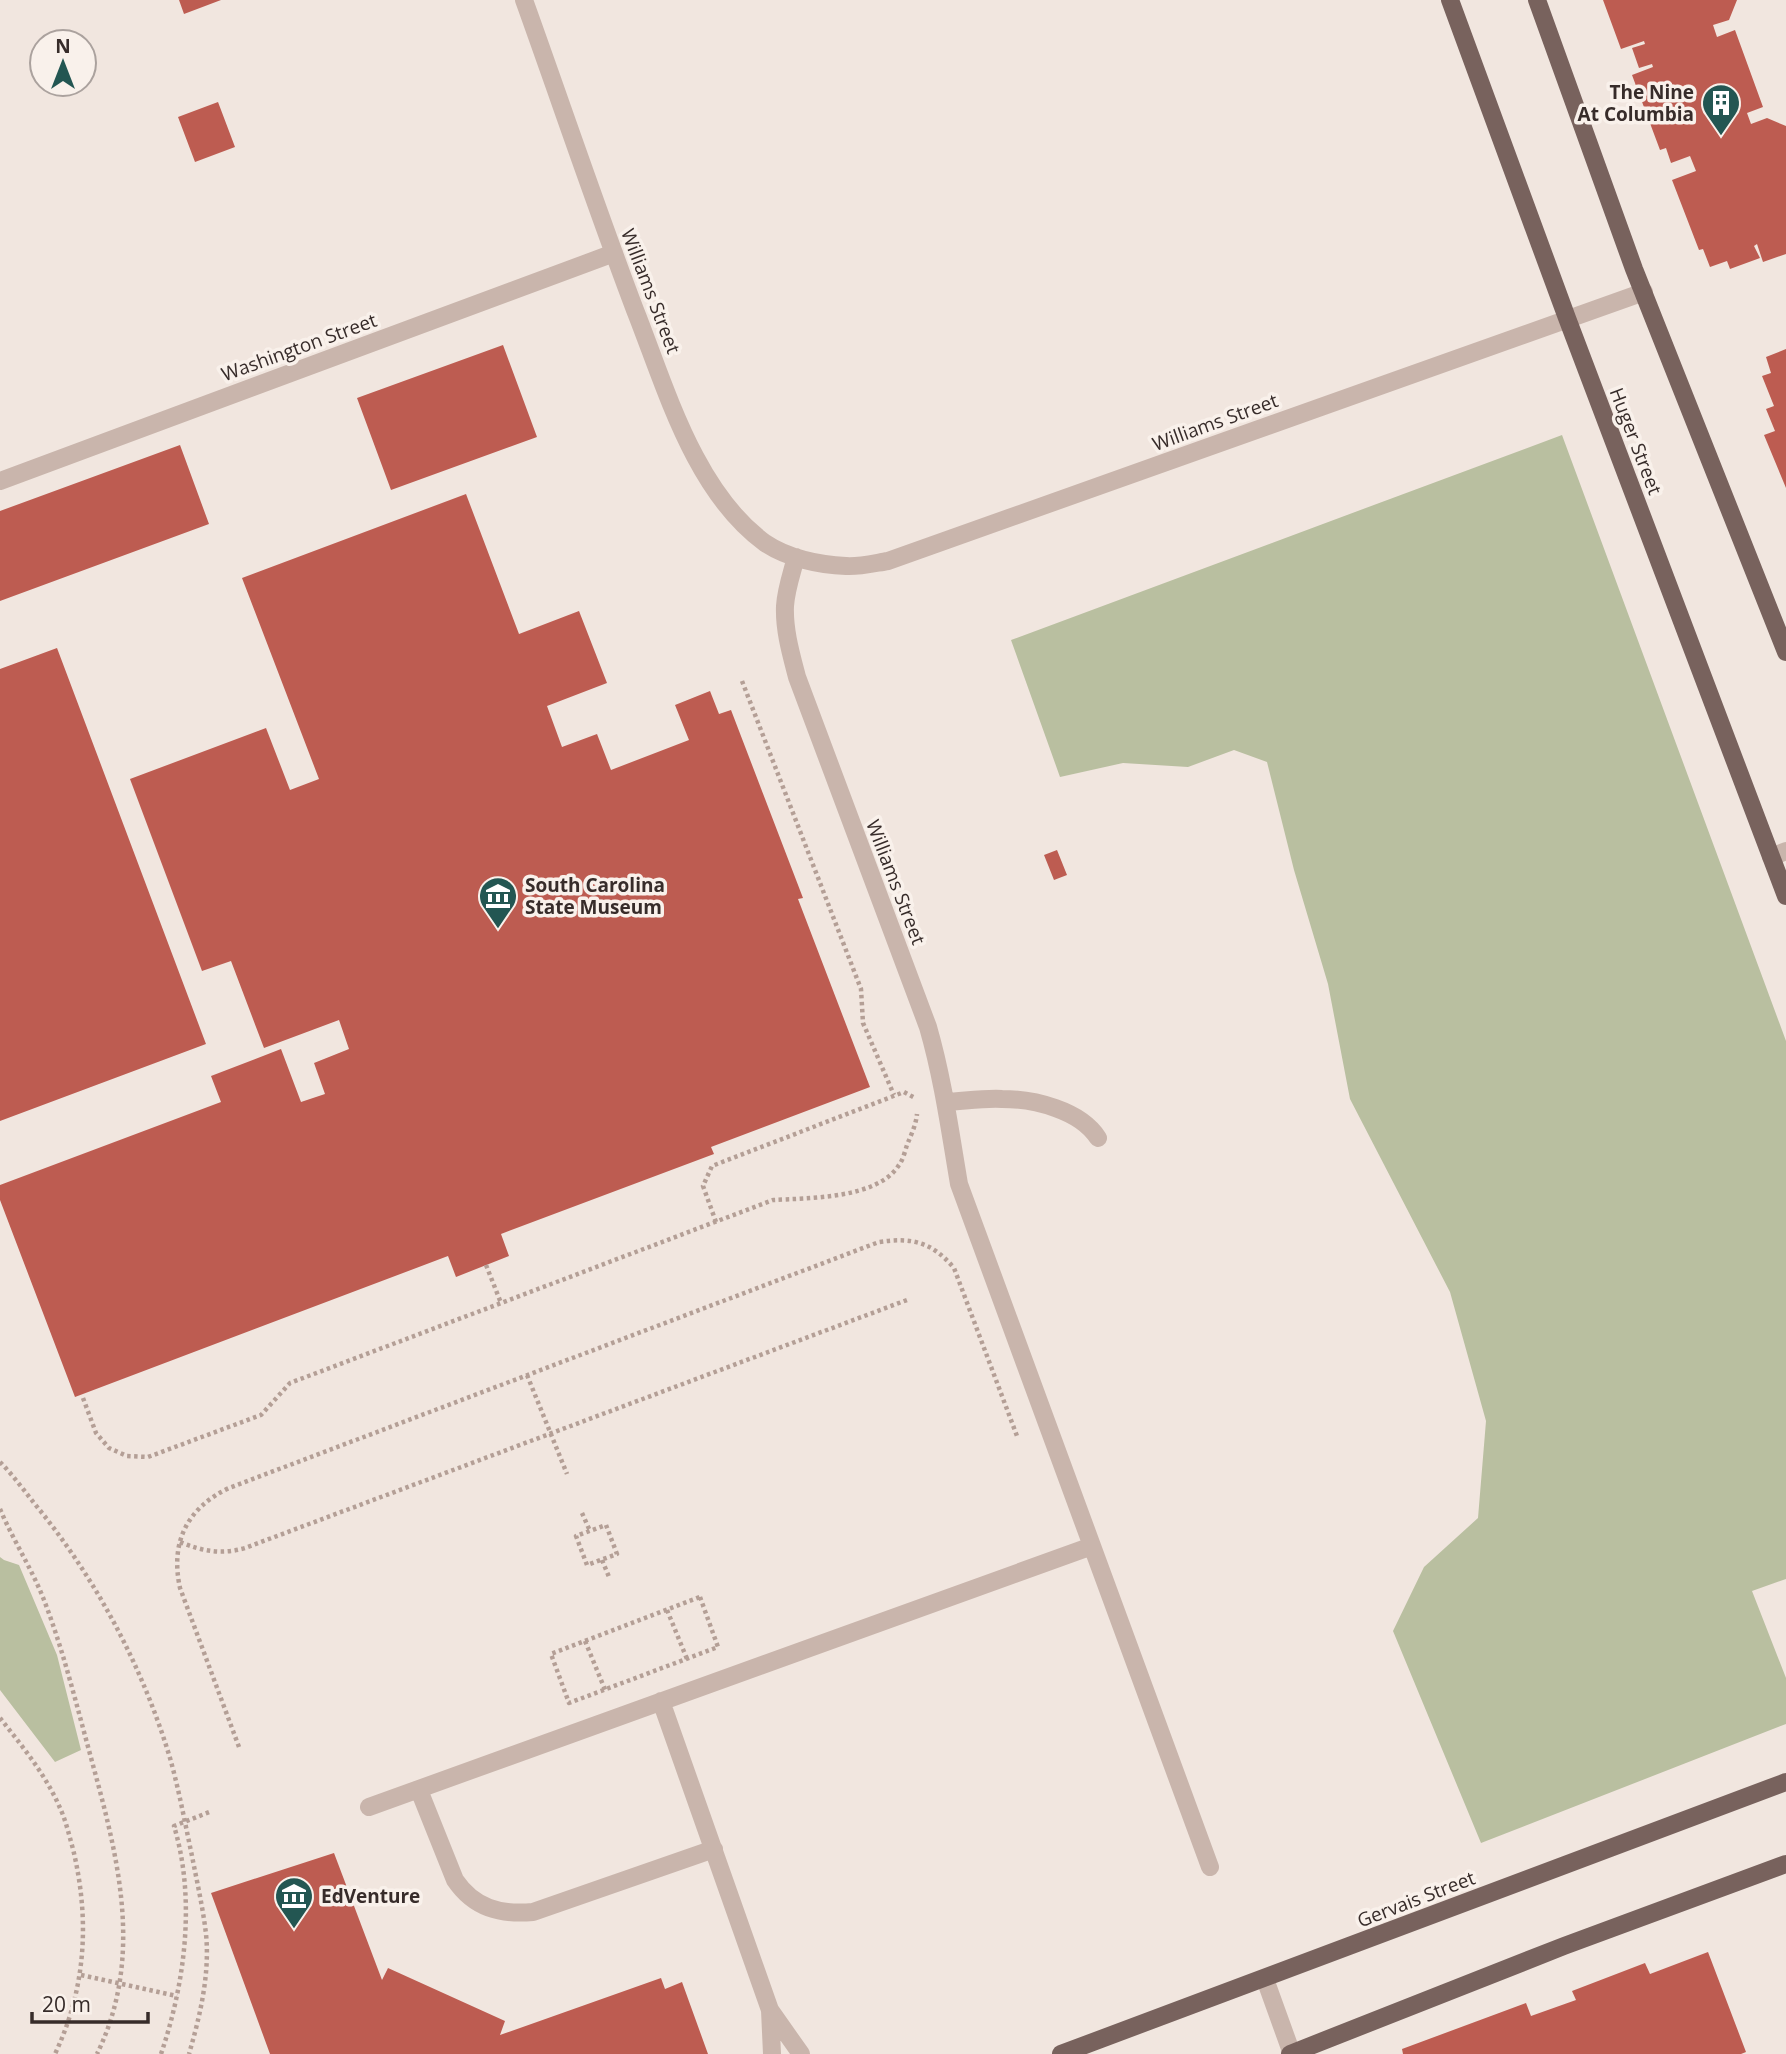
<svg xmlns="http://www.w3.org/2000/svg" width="1786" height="2054" viewBox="0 0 1786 2054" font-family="'Open Sans',sans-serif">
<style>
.green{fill:#b9bfa0}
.building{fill:#bd5c51}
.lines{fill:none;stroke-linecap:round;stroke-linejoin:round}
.path{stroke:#b49f96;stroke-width:4.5;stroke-dasharray:3.5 3.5;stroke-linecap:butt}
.minor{stroke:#c9b5ac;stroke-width:18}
.major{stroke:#78625d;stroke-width:18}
.labels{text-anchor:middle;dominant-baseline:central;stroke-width:7;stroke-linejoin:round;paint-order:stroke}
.poi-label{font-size:19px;font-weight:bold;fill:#372c2a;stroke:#f9f1eb;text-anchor:start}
.street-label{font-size:19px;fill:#372c2a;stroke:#f9f1eb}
</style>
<rect width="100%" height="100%" fill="#f1e6df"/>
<path class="green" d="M1562,435L1786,1041V1579L1752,1591L1786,1678V1724L1481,1843L1393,1631L1424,1567L1478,1518L1486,1421L1450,1292L1350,1099L1328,984L1294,870L1267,762L1234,750L1188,767L1123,763L1060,777L1011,640Z
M0,1557L4,1560L19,1565L57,1655L81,1750L55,1762L0,1690Z"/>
<path class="building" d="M179,0H221L184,14Z
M1603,0H1737L1729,20L1713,25L1717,37L1735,30L1763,107L1747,113L1751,124L1767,118L1786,126V254L1763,262L1757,244L1754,246L1760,258L1730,269L1727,261L1710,267L1703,249L1699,250L1672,180L1696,171L1690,156L1671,163L1666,148L1660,150L1632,75L1653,67L1652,64L1639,68L1632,48L1645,44L1644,41L1621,49Z
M218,102L235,147L195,162L178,117Z
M503,345L537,437L391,490L357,398Z
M1786,349V488L1764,435L1775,431L1766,409L1774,406L1762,376L1771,373L1766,357Z
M180,445L209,524L0,601V511Z
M466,494L519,634L579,611L607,683L547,706L562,747L597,734L611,770L689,740L675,705L710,691L719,714L731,710L803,898L798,899L870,1087L711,1147L714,1154L501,1234L509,1256L456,1277L448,1256L75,1397L0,1200V1185L221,1102L211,1076L281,1049L301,1102L325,1094L314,1063L349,1049L339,1020L264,1048L231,961L202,971L130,779L266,728L290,790L319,779L242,578Z
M57,648L206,1044L0,1121V669Z
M1057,850L1067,875L1054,880L1044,855Z
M334,1853L382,1980L388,1968L505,2021L500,2035L661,1978L665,1989L682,1982L708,2054H270L211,1893Z
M1708,1952L1746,2052L1741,2054H1403L1402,2049L1526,2003L1531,2016L1576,2000L1572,1991L1645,1963L1650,1974Z"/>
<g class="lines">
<path class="path" d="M742,681L861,989L863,1023L894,1095
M716,1222L703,1186L712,1166L904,1092L915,1098
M486,1265L501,1303
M527,1375L567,1474
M83,1398L96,1433L109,1448L127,1456L148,1457L261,1415L290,1383L773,1200C808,1198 878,1199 899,1165C903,1160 905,1151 907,1145C911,1135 916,1125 917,1114
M0,1462C12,1474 23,1489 34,1503C95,1577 142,1665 170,1758C179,1790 185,1823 192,1856C197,1882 203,1908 206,1934C210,1974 200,2016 189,2054
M0,1509C13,1540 32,1569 44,1600C62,1647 74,1695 87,1743C115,1847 147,1951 97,2054
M582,1513L590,1531
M606,1525L617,1554L587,1565L576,1536Z
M180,1542C202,1551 221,1555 245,1548L907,1300
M602,1560L609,1577
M700,1597L718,1647L569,1703L551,1654Z
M667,1610L687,1659
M585,1641L606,1692
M0,1718C22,1746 46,1775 60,1808C66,1821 69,1835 73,1849C90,1920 86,1988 55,2054
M239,1747L180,1588C170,1542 187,1508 229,1488L879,1242C912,1237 932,1242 954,1268L1017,1436
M81,1975L177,1996
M161,2054C185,1983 196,1899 174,1826L212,1811"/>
<path class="minor" d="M524,0C561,103 596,207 635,310C666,388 694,491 765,543C787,558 819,565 846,566C859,567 875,563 888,561L1644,292
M0,481L614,253
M796,557C792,573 786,589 785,606C784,630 791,654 797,677L928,1027C943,1079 950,1131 959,1184L1210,1867
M1771,857L1786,851
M946,1102C965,1101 984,1098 1002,1099C1034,1099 1080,1110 1098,1138
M661,1701L770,2010L801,2054
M419,1790L455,1880C474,1908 500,1915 533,1912L714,1849
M369,1807L1092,1546
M1265,1979L1292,2054
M770,2010L772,2054"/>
<path class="major" d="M1450,0L1567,318L1786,896
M1537,0L1634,269L1786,652
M1061,2054L1786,1782
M1290,2054L1564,1946L1786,1864"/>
</g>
<defs>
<symbol id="building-pin" viewBox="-11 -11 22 30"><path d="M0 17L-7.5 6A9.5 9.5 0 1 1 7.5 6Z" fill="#235652" stroke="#f9f1eb"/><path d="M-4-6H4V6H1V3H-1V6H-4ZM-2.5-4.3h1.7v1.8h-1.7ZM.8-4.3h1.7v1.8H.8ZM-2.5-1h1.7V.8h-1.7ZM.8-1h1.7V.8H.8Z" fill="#fff"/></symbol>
<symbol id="museum-pin" viewBox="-11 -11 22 30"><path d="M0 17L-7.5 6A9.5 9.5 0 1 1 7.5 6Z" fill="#235652" stroke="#f9f1eb"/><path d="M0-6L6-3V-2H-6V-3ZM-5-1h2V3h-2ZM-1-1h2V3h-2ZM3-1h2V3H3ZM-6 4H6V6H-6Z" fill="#fff"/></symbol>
</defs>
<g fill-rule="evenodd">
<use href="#building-pin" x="1699" y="81" width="44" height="60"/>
<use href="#museum-pin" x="476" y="874" width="44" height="60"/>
<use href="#museum-pin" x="272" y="1874" width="44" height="60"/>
</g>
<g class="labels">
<g class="poi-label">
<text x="1694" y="92" text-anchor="end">The Nine<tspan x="1694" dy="22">At Columbia</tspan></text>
<text x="525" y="885">South Carolina<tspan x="525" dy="22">State Museum</tspan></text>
<text x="321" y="1896">EdVenture</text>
</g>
<g class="street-label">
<text transform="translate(651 291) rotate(69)">Williams Street</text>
<text transform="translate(299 347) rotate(-20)">Washington Street</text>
<text transform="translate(1215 422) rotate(-20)">Williams Street</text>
<text transform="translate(1636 441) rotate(69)">Huger Street</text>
<text transform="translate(896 882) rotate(69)">Williams Street</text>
<text transform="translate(1416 1899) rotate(-21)">Gervais Street</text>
</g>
</g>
<g transform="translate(63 63)"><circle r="33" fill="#f9f1eb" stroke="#aba29e" stroke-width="2"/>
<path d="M0-5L12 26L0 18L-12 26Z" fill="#235652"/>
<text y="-10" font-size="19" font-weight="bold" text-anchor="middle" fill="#372c2a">N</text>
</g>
<path d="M32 2012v10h116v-10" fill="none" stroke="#372c2a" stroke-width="3.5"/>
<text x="42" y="2012" font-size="21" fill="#372c2a" stroke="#f9f1eb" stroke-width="5" paint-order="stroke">20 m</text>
</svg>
